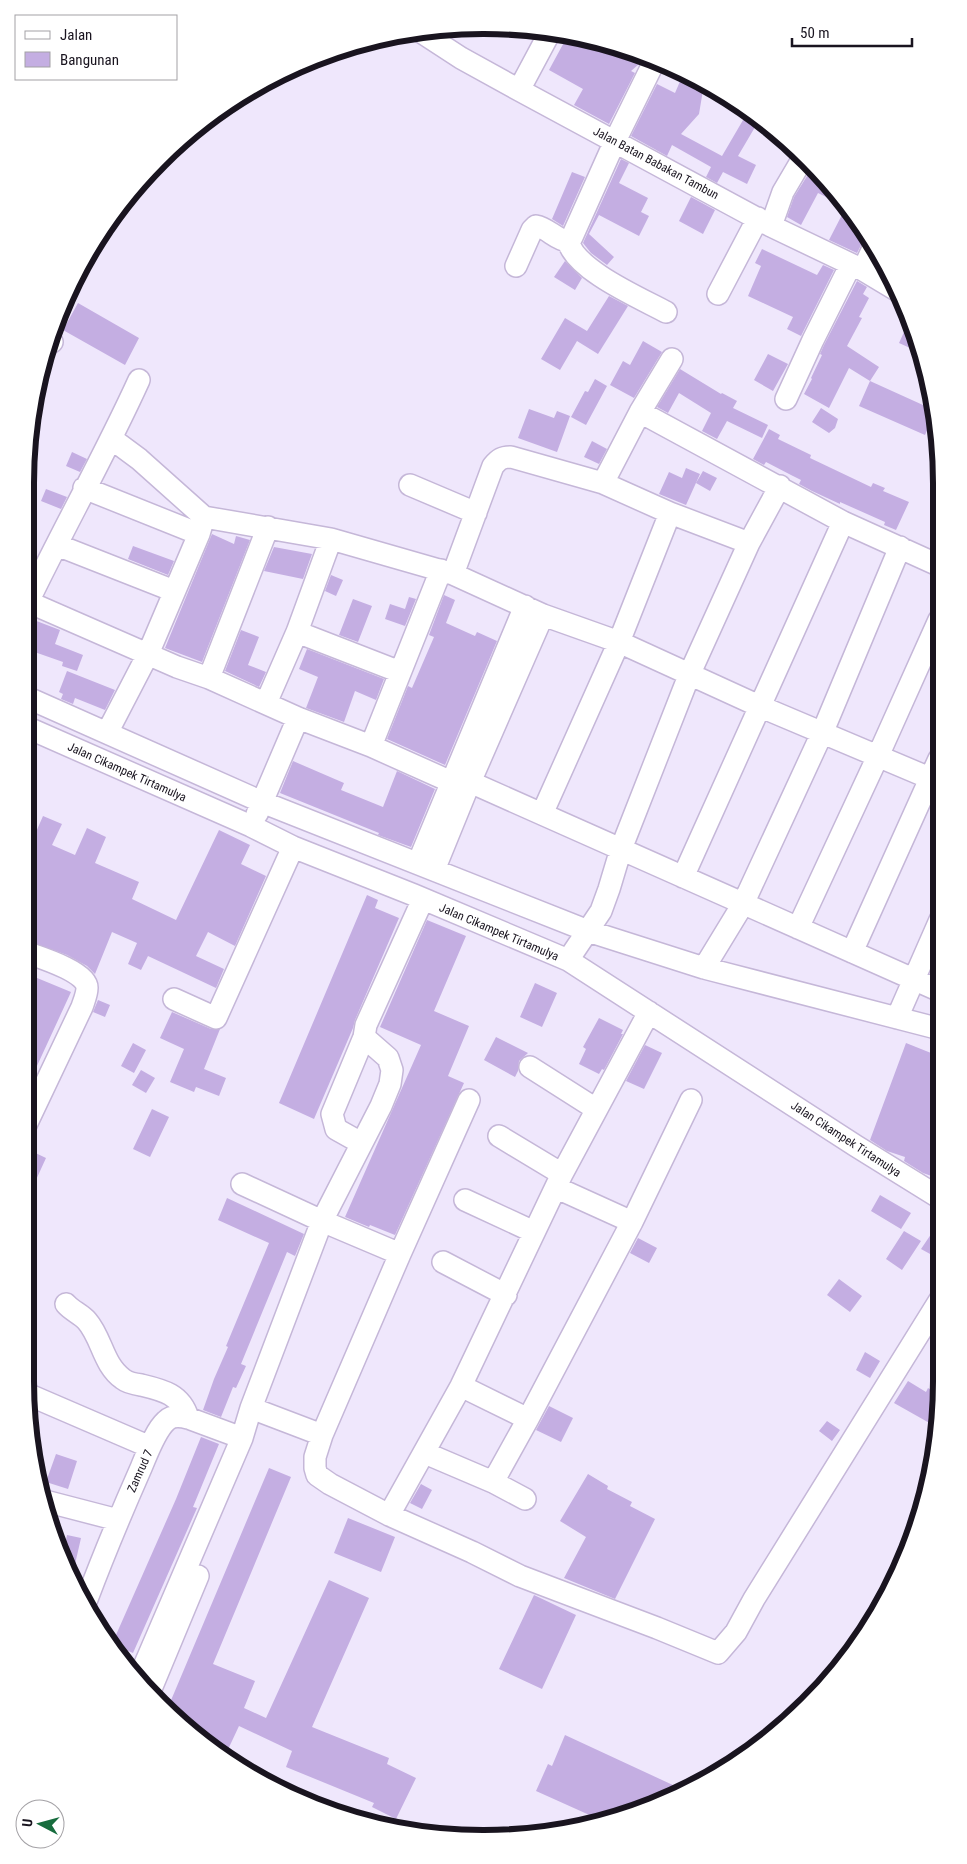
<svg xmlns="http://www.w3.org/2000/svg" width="967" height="1864" viewBox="0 0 967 1864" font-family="'Roboto Condensed',sans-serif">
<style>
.building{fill:#c4aee2}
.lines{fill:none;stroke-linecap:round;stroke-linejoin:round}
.minor-casing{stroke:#c5b7d8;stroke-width:24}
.minor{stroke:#fff;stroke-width:21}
.labels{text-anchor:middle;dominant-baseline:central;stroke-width:4;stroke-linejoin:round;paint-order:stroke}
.street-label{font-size:12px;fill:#19141f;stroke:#fff}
.rim{fill:none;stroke:#19141f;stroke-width:6}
</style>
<rect width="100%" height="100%" fill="#efe7fc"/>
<path class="building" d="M568,35L590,39L603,46L605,42L643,56L639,64L631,71L635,73L609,124L574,105L583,89L549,70Z
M684,72L704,84L699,114L681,134L722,156L746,115L758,122L738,156L756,165L747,184L723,172L717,183L706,177L711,167L672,145L667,156L631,136L657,84L675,93Z
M621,159L629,163L619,183L648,198L641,212L649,216L639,236L599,215L589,234L614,257L607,265L591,253L583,243Z
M812,168L845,206L818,193L801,225L787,217L794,197Z
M572,172L585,177L563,226L552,219Z
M691,197L715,210L703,234L679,221Z
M846,207L864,228L868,235L863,241L857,253L829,240Z
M762,249L817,275L823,265L834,270L801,336L787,329L793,317L748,296L761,266L755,263Z
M565,261L582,278L575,290L554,277Z
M857,281L867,287L863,294L869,298L859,317L862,318L847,346L879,367L870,381L849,368L829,408L804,394L812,379L811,378L822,355L820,354L824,345Z
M609,296L628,306L598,354L577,341L560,370L541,359L565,318L587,331Z
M78,303L139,338L125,365L63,330Z
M910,319L917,343L919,352L899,343Z
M643,341L662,352L634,398L610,385L623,361L630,365Z
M768,354L788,364L773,391L754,380Z
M680,369L721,394L722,393L737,401L733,408L768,425L762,438L727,421L717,439L702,431L711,413L679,393L668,413L657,407Z
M595,379L607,386L586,425L571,417L585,391L588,392Z
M870,381L934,410L935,413L925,435L859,406Z
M821,408L838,419L835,428L829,433L812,422Z
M529,409L554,418L557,411L570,416L557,452L518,438Z
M769,429L780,435L778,439L811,455L810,458L871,487L873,483L885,488L883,491L909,502L896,530L884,525L885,522L840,502V504L812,491L799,484L801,480L791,475L766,462L764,465L753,459Z
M592,441L607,449L599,464L584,457Z
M72,452L87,459L80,472L66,466Z
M686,468L700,474L686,505L659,494L669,472L682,478Z
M703,471L717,478L710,491L696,483Z
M46,489L67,497L61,509L41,501Z
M212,534L234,544L236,536L250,540L202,662L165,648Z
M133,546L174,561L168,575L128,559Z
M274,547L312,554L303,579L264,571Z
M331,575L343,580L336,596L325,591Z
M444,595L455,600L446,623L475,636L477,632L497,641L445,765L387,739L408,686L412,688L434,637L429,635Z
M409,597L416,599L405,626L385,619L390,604L405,609Z
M353,599L372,606L358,642L339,635Z
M26,617L60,630L55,644L83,655L77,671L62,666L63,662L26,649Z
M241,630L259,637L248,665L266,672L259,687L225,671Z
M307,649L384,679L376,700L355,691L344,722L306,708L318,677L299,669Z
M67,671L115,690L105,710L75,698L73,704L61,699L63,694L59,692Z
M293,761L344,783L341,790L383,807L397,771L435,789L411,847L378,835L379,833L280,793Z
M43,816L62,824L52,845L75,855L87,828L106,837L95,863L139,882L132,899L176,920L219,830L250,845L241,864L266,876L235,946L208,932L196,956L224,969L216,988L148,956L141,970L128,964L137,943L112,932L95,974L87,966L67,955L25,940L26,855Z
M367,895L378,900L375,908L399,918L355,1020L353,1028L314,1119L279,1103Z
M427,920L466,936L434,1011L469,1026L448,1076L464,1083L395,1235L370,1225L369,1227L345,1217L421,1045L380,1027Z
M25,973L71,992L25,1092Z
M535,983L557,993L542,1027L520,1017Z
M98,1000L110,1005L105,1017L93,1012Z
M172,1012L211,1029H220L204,1069L226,1078L219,1096L196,1087L194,1092L170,1082L184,1049L160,1038Z
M599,1018L623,1030L621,1034H623L604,1070L602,1069L599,1074L579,1064L586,1049L583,1047Z
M496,1037L528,1053L519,1061L518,1071L515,1077L484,1060Z
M133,1043L146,1050L134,1073L121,1066Z
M906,1043L936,1055L933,1064L940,1065V1179L923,1173L904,1161L905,1157L887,1151L870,1140Z
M645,1045L662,1053L644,1089L626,1081Z
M141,1070L155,1078L146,1093L132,1085Z
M152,1109L169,1117L150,1157L133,1149Z
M25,1148L46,1158L25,1204Z
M880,1195L911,1213L901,1229L871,1211Z
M227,1198L304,1234L295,1256L287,1252L241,1364L246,1366L236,1388L233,1387L221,1417L203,1410L214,1379L228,1347L226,1346L269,1243L218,1220Z
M940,1221L941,1246V1260L921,1249Z
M904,1231L921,1241L902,1270L886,1259Z
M638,1238L657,1248L649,1263L630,1253Z
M839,1279L862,1296L850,1312L827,1295Z
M865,1352L880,1361L870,1378L856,1370Z
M908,1381L926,1392L928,1388L941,1396L939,1425L934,1422L933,1425L894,1403Z
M549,1406L573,1418L561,1442L536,1430Z
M827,1421L840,1430L832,1441L819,1431Z
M201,1437L219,1444L193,1507L197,1508L133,1653L112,1644L176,1499Z
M56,1454L77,1461L68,1489L46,1482Z
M269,1468L291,1477L213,1664L255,1681L244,1708L266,1718L329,1580L369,1598L312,1727L389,1758L387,1764L416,1778L396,1819L372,1807L374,1803L286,1767L292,1751L239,1726L224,1758L169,1705Z
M588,1474L608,1486L607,1489L632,1502L630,1506L655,1519L615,1599L564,1578L586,1537L560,1521Z
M421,1484L432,1490L422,1509L410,1503Z
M348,1518L395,1537L381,1572L334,1553Z
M67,1535L81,1538L73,1573L63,1554Z
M534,1595L576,1615L542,1689L499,1669Z
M565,1735L675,1786L670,1798L651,1805L640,1800L634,1811L605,1822L536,1791L548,1764L552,1766Z"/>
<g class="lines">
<defs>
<path id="minor" d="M418,30L461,58L519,90L771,226L863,270L898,291
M519,90L550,32
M771,226L783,192L803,158
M568,241C575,270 640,298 666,312
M516,266L532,230L536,226C548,228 556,240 568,241L572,237L615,141L655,60
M863,270L874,246
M718,294L758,218
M50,341L52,342
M786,399L813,340L850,266
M640,412L843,522L938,565
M112,439L139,459L204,517L331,539L453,574L543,615L619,642L759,706L939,782
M603,483L640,412L672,359
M410,485L476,513
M84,488L199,534
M57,545L174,591
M453,574L493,466C499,459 502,457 511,457L603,483L670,513L749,543
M26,601L177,667L209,678L298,718L371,746L467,789
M28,602C64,527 105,455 139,380
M297,632L400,672
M209,678L268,527
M26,697L262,802L588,931L704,968L940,1029
M266,703L297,632L331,539
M26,727L251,826L293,847L414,895L568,960L856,1146L940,1198
M107,733L148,654L199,534L204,517
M371,746L441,570
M470,782L940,991
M257,814L298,718
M542,814L619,642L670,513
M418,863L525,606
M434,870L467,789L543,615
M683,877L843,522
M798,928L878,756L939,620
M852,952L939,759
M568,960L601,911L609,889L621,849L690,673L749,543L780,486
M704,968L743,904L823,731L900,547
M174,999L216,1018L293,847
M897,1018L940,920
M530,1067L596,1109
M25,1127L82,1007C84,1001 87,994 87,988C88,972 39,957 25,952
M499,1136L562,1174
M361,1143L336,1129L332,1114L364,1037
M242,1184L322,1221L400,1254
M557,1188L632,1222
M465,1200L534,1232
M443,1262L506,1295
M66,1304C72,1311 81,1314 87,1321C102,1338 103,1365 123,1379C128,1383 134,1384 141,1385C162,1390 181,1394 188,1418
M461,1386L528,1419
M27,1394L150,1447
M251,1408L322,1435L315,1457V1468L317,1475L330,1484L389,1515L472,1552L520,1576L657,1628L718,1653L736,1632L754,1599L941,1298
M322,1435L400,1254L469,1100
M425,1453L493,1482L528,1419L632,1222L691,1100
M493,1482L525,1499
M45,1501L118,1520
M389,1515L461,1386L562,1174L649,1012
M87,1599C104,1554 122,1511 141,1468C147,1454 155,1431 166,1421C172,1415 180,1416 188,1418L242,1438
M139,1678L242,1438L251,1408L322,1221L381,1106L390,1084L392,1070L388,1058L364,1037L366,1025L423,899
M151,1689L198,1576"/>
</defs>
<use href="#minor" class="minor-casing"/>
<use href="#minor" class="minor"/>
</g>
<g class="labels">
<g class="street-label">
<text transform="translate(656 163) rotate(28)">Jalan Batan Babakan Tambun</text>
<text transform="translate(127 772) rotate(24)">Jalan Cikampek Tirtamulya</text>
<text transform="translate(499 932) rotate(23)">Jalan Cikampek Tirtamulya</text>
<text transform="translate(846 1139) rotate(33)">Jalan Cikampek Tirtamulya</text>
<text transform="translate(140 1471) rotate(-66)">Zamrud 7</text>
</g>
</g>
<path d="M0 0H967V1864H0ZM483 34H484A449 449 0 0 1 933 483V1381A449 449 0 0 1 484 1830H483A449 449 0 0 1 34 1381V483A449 449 0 0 1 483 34Z" fill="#fff" fill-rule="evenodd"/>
<path class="rim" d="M483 34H484A449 449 0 0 1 933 483V1381A449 449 0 0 1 484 1830H483A449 449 0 0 1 34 1381V483A449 449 0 0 1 483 34Z"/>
<rect x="15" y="15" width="162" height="65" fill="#ffffff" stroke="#a3a1a5"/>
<rect x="25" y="31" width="25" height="8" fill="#ffffff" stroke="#a3a1a5"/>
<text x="60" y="40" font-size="15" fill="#19141f">Jalan</text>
<rect x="25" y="52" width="25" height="15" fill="#c4aee2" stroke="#a3a1a5"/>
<text x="60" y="65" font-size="15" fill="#19141f">Bangunan</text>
<g transform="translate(40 1824) rotate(276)"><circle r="24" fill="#ffffff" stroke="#a3a1a5"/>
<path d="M0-4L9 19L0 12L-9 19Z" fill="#176c3e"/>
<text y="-8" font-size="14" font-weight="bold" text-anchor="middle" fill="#19141f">U</text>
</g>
<path d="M792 38v8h120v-8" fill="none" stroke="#19141f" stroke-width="2.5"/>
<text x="800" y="38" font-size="15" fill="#19141f" stroke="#ffffff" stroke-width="4" paint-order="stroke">50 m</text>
</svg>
